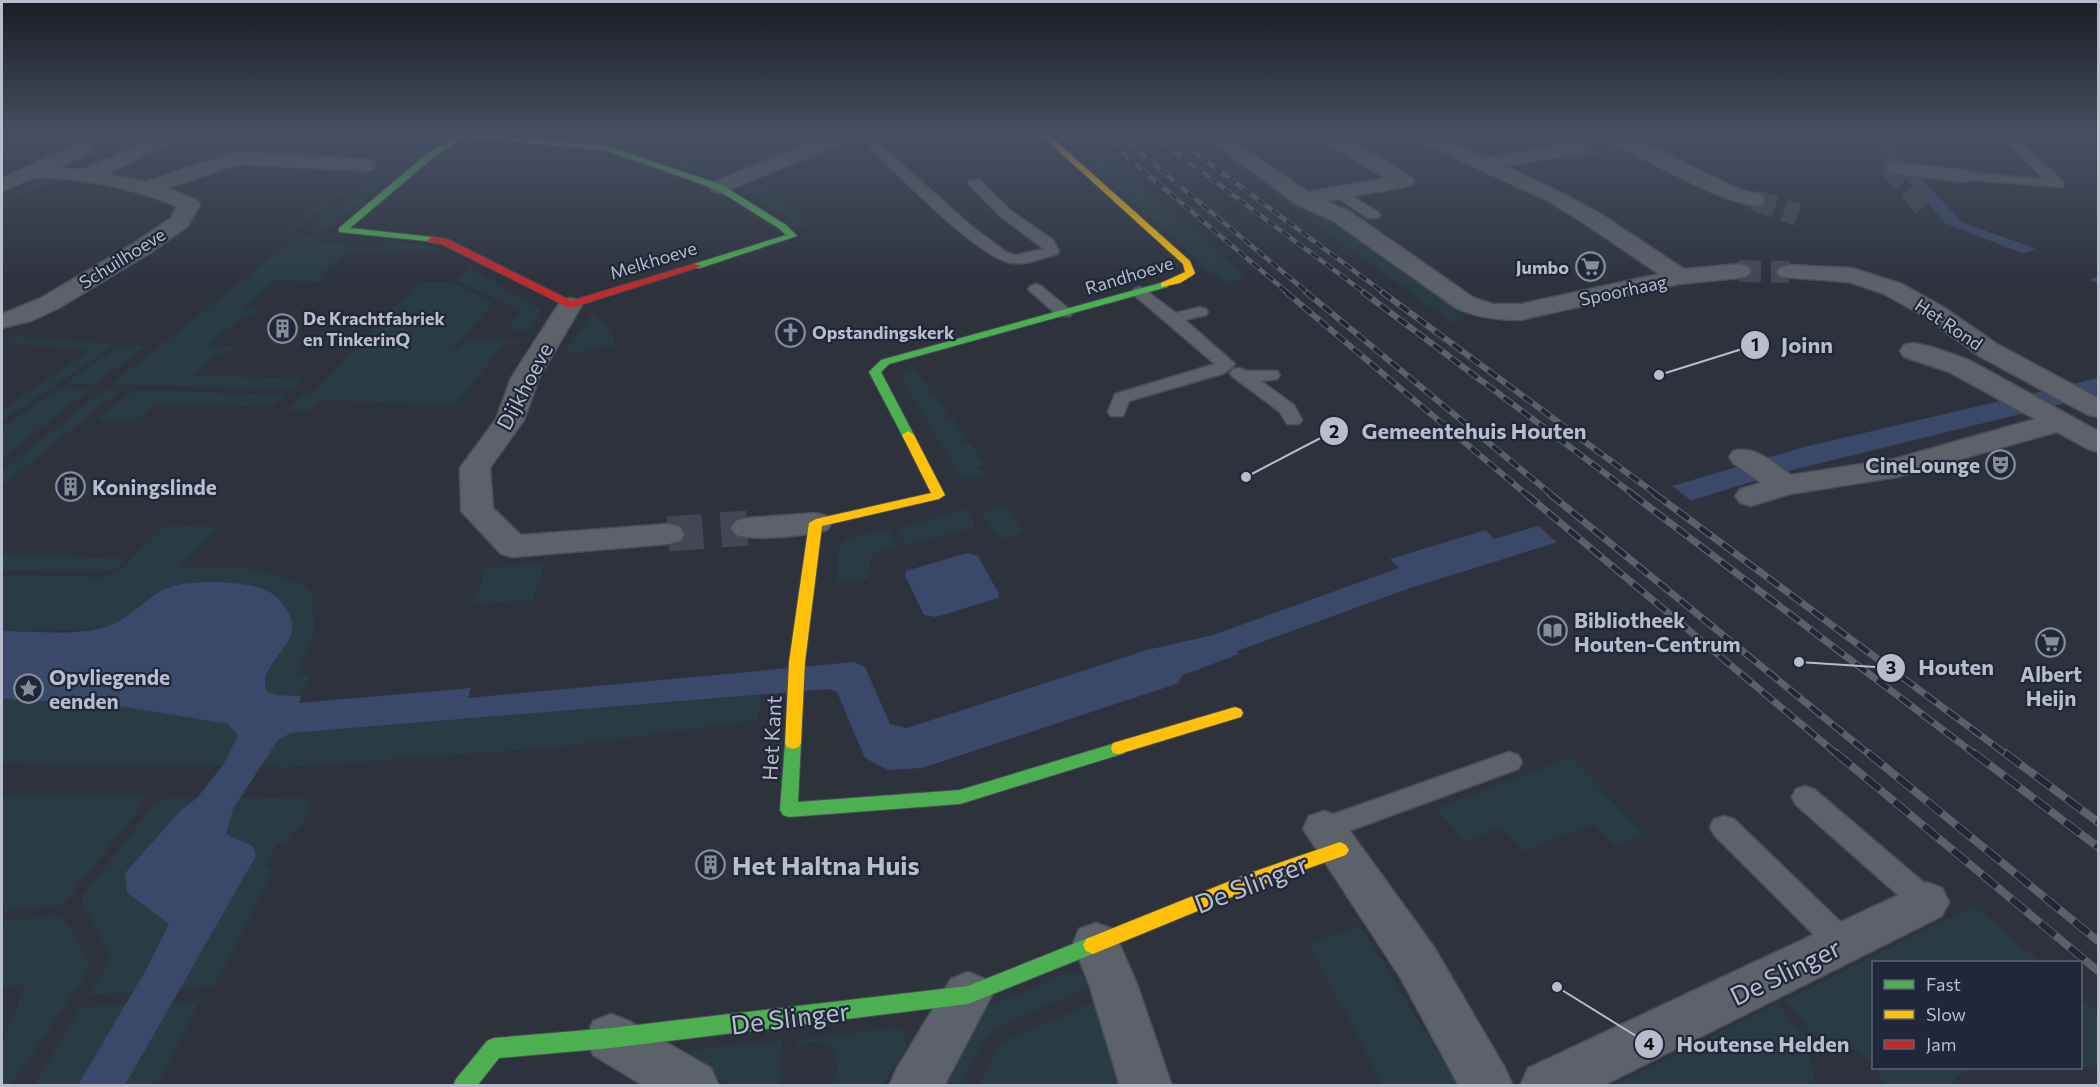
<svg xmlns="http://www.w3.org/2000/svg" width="2100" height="1087" viewBox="0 0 2100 1087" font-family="Commissioner,sans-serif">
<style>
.green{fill:#293c43}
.water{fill:#3a4869}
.pier{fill:#2d323d}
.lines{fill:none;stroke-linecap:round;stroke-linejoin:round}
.street-tunnel-far1{stroke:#424753;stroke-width:22;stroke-dasharray:22 10;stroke-linecap:butt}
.street-tunnel{stroke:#424753;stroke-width:35;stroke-dasharray:35 18;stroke-linecap:butt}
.lane-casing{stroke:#494d56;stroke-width:3}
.street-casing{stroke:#494d56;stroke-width:3}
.fast-casing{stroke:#494d56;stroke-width:2}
.slow-casing{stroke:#494d56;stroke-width:2}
.jam-casing{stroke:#494d56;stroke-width:2}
.lane{fill:#5d616a;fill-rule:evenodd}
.street{fill:#5d616a;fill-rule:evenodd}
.fast{fill:#4caf50;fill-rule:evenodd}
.slow{fill:#ffc107;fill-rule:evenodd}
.jam{fill:#c62828;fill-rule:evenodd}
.rail-far3-casing{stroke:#5c6068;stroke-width:4.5}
.rail-far2-casing{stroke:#5c6068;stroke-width:6}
.rail-far1-casing{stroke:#5c6068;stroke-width:7}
.rail-casing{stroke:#5c6068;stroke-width:8}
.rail-far3{stroke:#1f2738;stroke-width:3;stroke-dasharray:9;stroke-linecap:butt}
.rail-far2{stroke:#1f2738;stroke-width:4;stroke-dasharray:11;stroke-linecap:butt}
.rail-far1{stroke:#1f2738;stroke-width:4.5;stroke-dasharray:14;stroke-linecap:butt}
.rail{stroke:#1f2738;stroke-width:6;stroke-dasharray:19;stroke-linecap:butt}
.labels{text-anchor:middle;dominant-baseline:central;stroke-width:4.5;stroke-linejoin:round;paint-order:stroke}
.far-street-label{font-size:18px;fill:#b8bdcd;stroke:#1f2738}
.far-poi-label{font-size:18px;font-weight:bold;fill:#b8bdcd;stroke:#1f2738;text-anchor:start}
.street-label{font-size:21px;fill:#b8bdcd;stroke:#1f2738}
.poi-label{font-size:21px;font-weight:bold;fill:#b8bdcd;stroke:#1f2738;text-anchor:start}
.near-poi-label{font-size:26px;font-weight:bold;fill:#b8bdcd;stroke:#1f2738;text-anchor:start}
.near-street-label{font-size:26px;fill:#b8bdcd;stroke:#1f2738}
.leader{fill:none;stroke:#b8bdcd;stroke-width:2}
.callout-dot{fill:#b8bdcd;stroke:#1f2738;stroke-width:2}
.mark-label{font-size:18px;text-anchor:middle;font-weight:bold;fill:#111}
.callout-label{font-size:22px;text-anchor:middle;font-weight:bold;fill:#b8bdcd;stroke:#1f2738;stroke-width:4.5;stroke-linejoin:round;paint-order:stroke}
</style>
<rect width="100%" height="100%" fill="#2d323d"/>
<path class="green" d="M428,135H453L417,157L324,232L310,231L315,227H310Z
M515,135H595L621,137L609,143Z
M1057,135H1081L1242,273L1244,279L1224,283Z
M1192,135H1202L1301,204L1336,220L1461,309L1464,317L1454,324Z
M852,136L862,139L841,151L851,157L762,174Z
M626,138L719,171L715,173L724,176L712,179L615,144Z
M694,140L759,163L744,169L679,146Z
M368,166H375L292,232L285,231Z
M38,177L67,178L2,203V196L30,184L23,181Z
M742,184L756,188L761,186L779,196L807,226H800L740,188Z
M305,236L317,237L313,241L378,249L391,241L434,246L443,251L350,250L320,275L325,277L319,282L276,280L243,308L259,309L252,315H244L207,346L234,347L226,354H218L193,375L303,379L293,389L112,384L293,240H300Z
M470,268L541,310L529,331L507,330L522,311L456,281Z
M418,282H452L493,302L447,358L467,339L524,341L523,344H504L455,405L320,400L307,412L288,409L301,396H311Z
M593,313L611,331L615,345L564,354Z
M13,336L113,344L114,345L2,421V410L92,350L2,343Z
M128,345L144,346L99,382L93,384H69L68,381L120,346Z
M913,369L932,390L926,391L928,395L935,394L949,413L943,415L946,419L952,418L967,439L961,440L963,444L970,443L985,465L978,467L981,471L988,470L990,473L963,480L901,377L905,371Z
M63,388L88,391L2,458V428L56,390Z
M108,390L119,391L2,486V471L101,392Z
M135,390L282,395L285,396L271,407L156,403L135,421L96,420Z
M1006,505L1023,532L999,539L982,513Z
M965,510H968L976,527L909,544H906L898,528Z
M167,525L219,527L179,567L257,569L303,585L312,596L314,628L312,642L296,675H310L301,696L276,695L267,692C255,667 298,647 292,622C290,615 284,607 280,601L231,583L181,584L165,589L126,618L105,627L80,630L2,631V576L105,577L117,573Z
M885,530H889L896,545L894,548L876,553L870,557L868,579L838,581V549C845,535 871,534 885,530Z
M2,554L125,559L117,568L106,571L2,570Z
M546,563L533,600L474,604L486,568Z
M761,695L758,720L557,747L288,767H273L275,763H262L278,740L291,733Z
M2,699L106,704L228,724L238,735L223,765L76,766L2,762Z
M1571,758L1644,834L1615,846L1594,823L1523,851L1502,827L1464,841L1436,808Z
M2,795L141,796L145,798L144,803L66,901L53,906L2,911Z
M169,797L197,798L180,811L127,893L169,924L133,992L89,995L111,959L80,899L153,806Z
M241,797L313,799L304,823L291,834L287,843L277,844L266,868L275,869L214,986L180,989L256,856L242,840L231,838L226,834L233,809Z
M1974,906L2040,962H1874L1873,1058L1868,1060C1852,1048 1840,1042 1819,1041L1785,1001Z
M60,916L72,932L90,968L11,1085H2V1043L27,982L2,988V921Z
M1361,927L1458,1085H1383L1309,943Z
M1069,973H1078L1090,983L1089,987L994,1028L983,1042L959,1085L931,1086L977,1011Z
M2080,998L2098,1013V1067H2081Z
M201,1000L157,1085L125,1086L172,1002Z
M1090,1004L1096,1008L1123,1085L978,1086L1001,1043Z
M1777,1004L1814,1045L1809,1057L1815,1079L1806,1085H1613Z
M126,1005L78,1085L33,1086L81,1008Z
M895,1028L904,1032L906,1047L883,1085H831C848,1057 827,1032 796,1046L797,1040Z
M782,1040L780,1069L782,1085H728L681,1060L695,1050Z
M1878,1068H2009C1985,1068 1966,1063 1951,1086L1884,1085L1876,1069Z"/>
<path class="water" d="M1868,135H1883L1961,222L2098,271V283L1945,223Z
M2098,378V395L1780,473L1410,588L1237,651L1239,654L1181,676L1179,683L922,768L888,770L865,758L837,692L828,689L303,732L291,733L278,740L233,809L226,834L253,846L256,856L125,1085H78L144,973L169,924L127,893L125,873L180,811L197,798L223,765L238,735L228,724L106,704L2,699V631C34,631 71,636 102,628C130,621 143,598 168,588C191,579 250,580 271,593C279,598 290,612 292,622C298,647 255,667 267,692L276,695L301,696L299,703L471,688L468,698L854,662L865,667L890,724L907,728L1147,650L1213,635L1399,568L1390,559L1486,530L1494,539L1804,447Z
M967,553L978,556L999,594L998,598L936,617L924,615L905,576L906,571Z"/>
<path class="pier" d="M2041,247L2098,269V276L2089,280L2022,254Z
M1669,484L1695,503L1560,545L1535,523Z"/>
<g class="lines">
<path class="street-tunnel-far1" d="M1573,149L1614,142
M1897,169H1892L1924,206
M1754,200L1798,215
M1739,271L1789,272"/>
<path class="street-tunnel" d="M668,534L747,528"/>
<defs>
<path id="lane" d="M856,135C866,135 879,134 882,146L970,225L1006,252L1016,255L1044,249L1000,216L970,186L968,183L970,180H980L1010,210L1053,240L1059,251L1057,254C1043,258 1027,265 1012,263C981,260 898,174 872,150L869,144Z
M2000,135H2013L2062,181L2064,184L2062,187L1958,179L1956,176L1958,173L1963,172L2044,179Z
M1340,189L1378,212L1380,215L1378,218H1368L1335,196L1333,193L1335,190Z
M1036,284L1041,286L1070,310L1072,313L1070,316H1058L1031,292L1028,289L1031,286Z
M1139,287L1144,289L1176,313L1200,307L1206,309L1208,312L1206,315L1185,320L1235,364L1225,373L1129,401L1123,416H1111L1108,412L1115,394L1215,364L1134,295L1131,292L1134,289Z
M1239,368L1247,371H1277L1280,375L1277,379L1261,381L1294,405L1302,420L1299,424H1287L1280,412L1233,377L1230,373L1233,369Z
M1509,752L1518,755L1522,762L1518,769L1324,840L1314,837L1310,829L1314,821Z
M1805,786L1814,789L1936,893L1940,902L1936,911L1926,915L1916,911L1796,805L1792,797L1796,789Z
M1724,816L1734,819L1852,933L1857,943L1852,953L1842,956L1832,953L1714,835L1710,827L1714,819Z"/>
<path id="street" d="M156,135H180L177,139L107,174L145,182L237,152L366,159L373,161L376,165L373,169L366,171L239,164L167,188L197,200L200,205L187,227L150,253L59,308L31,321L2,328V314L41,298L134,243L171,218L177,207C145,191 74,176 37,178C25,179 13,188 2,191V178L78,144H92L95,148L92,152L57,168L80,170L109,159Z
M828,135H854L851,139L726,191L719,193L712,191L709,187L712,183Z
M1204,135H1226L1308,192L1385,178L1321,139L1318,135H1341L1411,177L1414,181L1411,185L1404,187L1326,201L1349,211L1474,298L1493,304H1521L1659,274L1585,224L1550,202L1414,139L1412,135H1436L1486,158L1573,143L1580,145L1583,149L1580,153L1505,166L1564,194L1601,214L1684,269L1739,264L1747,266L1751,271L1747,276L1739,278L1679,284L1521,320C1499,320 1477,318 1456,308L1333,221L1296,204Z
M1602,135H1627L1741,190L1762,195L1765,200L1762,205C1735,211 1634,153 1605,139Z
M1897,163L1963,170L1970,172L1973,176L1970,180L1963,182L1890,173L1887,169L1890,165Z
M1789,265L1852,268L1902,284L1945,308L1997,344L2098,398V417L2088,415L1979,356L1927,318L1884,294L1849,282L1781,277L1777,272L1781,267Z
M570,298L579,300L582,305L539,378L524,420L490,468L493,508L521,535L668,524L680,527L684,534L680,541L668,544L513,557L501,554L461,511L460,468L496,419L511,378L558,305L561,300Z
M1913,343L1932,347L1969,360L2098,431V452L2088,449L2057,432L1897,477L1790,494L1751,506L1740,503L1735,496L1740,489L1761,483L1733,463L1729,457L1733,451C1756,445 1773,463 1791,475L1894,459L2035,419L1949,372L1904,357L1900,351L1904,345Z
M816,513L827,516L832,523L827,530C804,536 759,541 736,535L731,528L736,521L747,518Z
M1324,811L1339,816L1434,947L1505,1068L1513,1086H1459L1400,977L1303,829L1309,816Z
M1926,882L1942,888L1949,902L1942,916L1602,1086H1520L1528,1068Z
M1096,923L1113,929L1137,984L1172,1086H1120L1089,984L1073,944L1079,929Z
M968,972L985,979L992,995L944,1086H889L897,1068L951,979Z
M611,1014L629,1021L711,1068L719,1086H644L593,1055L586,1038L593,1021Z"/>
<path id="fast" d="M459,135H487L608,146L722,185L786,225L797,236L700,268H694V264L786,235L780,229L716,189L604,150L465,137L435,156L350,228L432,237L437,240L435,242L339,232V228L429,152Z
M1164,282L1169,285L1167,287L889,364L881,372L914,435L912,438H904L902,435L869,372L881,360Z
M793,737L799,739L801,743L798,802L960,790L1119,742L1125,743L1127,748L1125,753L960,804L789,817L783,815L780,810L785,743L787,739Z
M1093,936L1100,939L1103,945L1100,951L968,1004L611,1048L499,1058L477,1086H453L456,1079L487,1041L494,1038L611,1028L968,986Z"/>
<path id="slow" d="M1041,135H1049L1190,261L1195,273L1193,275L1180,283L1161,287V283L1185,272L1183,264Z
M908,431L914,435L945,495L939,499L822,526L805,662L801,743L799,747L793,749L787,747L785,743L789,662L809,523L816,519L931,493L902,435Z
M1235,707L1241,709L1243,713L1241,717L1119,754L1113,753L1111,748L1113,743Z
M1340,842L1346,845L1349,850L1346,855L1261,885L1093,954L1086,951L1083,945L1086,939L1250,873Z"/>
<path id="jam" d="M432,237L447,239L571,301L694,264L702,266L570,308L442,244L429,242L427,240Z"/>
</defs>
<use href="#lane" class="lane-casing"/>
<use href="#street" class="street-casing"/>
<use href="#fast" class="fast-casing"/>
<use href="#slow" class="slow-casing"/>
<use href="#jam" class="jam-casing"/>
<use href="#lane" class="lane"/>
<use href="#street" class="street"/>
<use href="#fast" class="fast"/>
<use href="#slow" class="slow"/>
<use href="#jam" class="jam"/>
<defs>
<path id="rail-far3" d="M1101,135L1288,293
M1119,135L1308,293
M1152,135L1365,293
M1171,135L1384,293"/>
<path id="rail-far2" d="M1286,292L1527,495
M1306,292L1552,495
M1363,292L1634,495
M1382,292L1657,495"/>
<path id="rail-far1" d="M1526,494L1838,755
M1550,494L1870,755
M1632,494L1976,755
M1655,494L2007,755"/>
<path id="rail" d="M1836,753L2098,971
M1868,753L2098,941
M1974,753L2098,847
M2005,753L2098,822"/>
</defs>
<use href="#rail-far3" class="rail-far3-casing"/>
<use href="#rail-far2" class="rail-far2-casing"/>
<use href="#rail-far1" class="rail-far1-casing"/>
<use href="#rail" class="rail-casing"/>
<use href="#rail-far3" class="rail-far3"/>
<use href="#rail-far2" class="rail-far2"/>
<use href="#rail-far1" class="rail-far1"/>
<use href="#rail" class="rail"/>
</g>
<linearGradient id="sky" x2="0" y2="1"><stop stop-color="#191c22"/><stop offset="0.47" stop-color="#464f62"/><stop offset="1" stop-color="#464f62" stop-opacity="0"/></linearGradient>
<rect width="2100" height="287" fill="url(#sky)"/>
<defs>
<symbol id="supermarket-ring" viewBox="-11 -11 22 22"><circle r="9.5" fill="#1f2738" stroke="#878c9b" stroke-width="1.5"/><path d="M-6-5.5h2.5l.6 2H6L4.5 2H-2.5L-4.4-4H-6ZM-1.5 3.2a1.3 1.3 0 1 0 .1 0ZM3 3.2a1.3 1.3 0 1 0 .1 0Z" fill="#878c9b"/></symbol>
<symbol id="building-ring" viewBox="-11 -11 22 22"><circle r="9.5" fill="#1f2738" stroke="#878c9b" stroke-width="1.5"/><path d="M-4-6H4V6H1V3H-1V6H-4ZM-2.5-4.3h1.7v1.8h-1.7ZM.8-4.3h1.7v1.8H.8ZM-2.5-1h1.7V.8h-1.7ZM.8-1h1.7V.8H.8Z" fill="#878c9b"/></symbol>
<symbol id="church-ring" viewBox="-11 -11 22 22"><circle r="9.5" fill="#1f2738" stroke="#878c9b" stroke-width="1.5"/><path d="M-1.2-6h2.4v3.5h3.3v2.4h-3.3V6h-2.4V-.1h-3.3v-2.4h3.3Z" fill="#878c9b"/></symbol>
<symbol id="theatre-ring" viewBox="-11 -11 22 22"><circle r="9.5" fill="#1f2738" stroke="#878c9b" stroke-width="1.5"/><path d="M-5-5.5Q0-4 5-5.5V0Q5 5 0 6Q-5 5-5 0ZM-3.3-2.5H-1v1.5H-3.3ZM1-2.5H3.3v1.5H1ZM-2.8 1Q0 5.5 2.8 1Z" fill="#878c9b"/></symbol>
<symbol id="library-ring" viewBox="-11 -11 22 22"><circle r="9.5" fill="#1f2738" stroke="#878c9b" stroke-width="1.5"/><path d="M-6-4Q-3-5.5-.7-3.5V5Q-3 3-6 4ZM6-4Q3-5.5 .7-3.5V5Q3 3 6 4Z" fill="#878c9b"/></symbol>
<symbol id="sight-ring" viewBox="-11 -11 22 22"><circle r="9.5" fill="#1f2738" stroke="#878c9b" stroke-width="1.5"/><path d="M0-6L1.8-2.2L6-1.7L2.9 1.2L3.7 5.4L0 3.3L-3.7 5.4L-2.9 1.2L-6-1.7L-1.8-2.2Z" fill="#878c9b"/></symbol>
</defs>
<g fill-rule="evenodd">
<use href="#supermarket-ring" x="1574" y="250" width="33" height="33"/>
<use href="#building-ring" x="266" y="312" width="33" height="33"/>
<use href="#church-ring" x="774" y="316" width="33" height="33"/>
<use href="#theatre-ring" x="1984" y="448" width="33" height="33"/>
<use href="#building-ring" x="54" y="470" width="33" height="33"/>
<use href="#library-ring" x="1536" y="614" width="33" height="33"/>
<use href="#supermarket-ring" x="2034" y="626" width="33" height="33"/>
<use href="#sight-ring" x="12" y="672" width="33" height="33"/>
<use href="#building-ring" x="694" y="848" width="33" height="33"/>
</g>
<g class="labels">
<g class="far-street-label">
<text transform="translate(122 258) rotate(-32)">Schuilhoeve</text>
<text transform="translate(653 260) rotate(-17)">Melkhoeve</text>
<text transform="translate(1129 275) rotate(-17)">Randhoeve</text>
<text transform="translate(1623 290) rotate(-12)">Spoorhaag</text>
<text transform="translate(1949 324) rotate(34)">Het Rond</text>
</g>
<g class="far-poi-label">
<text x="1569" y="267" text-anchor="end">Jumbo</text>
<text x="303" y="318">De Krachtfabriek<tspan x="303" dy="21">en TinkerinQ</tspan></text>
<text x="812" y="332">Opstandingskerk</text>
</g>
<g class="street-label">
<text transform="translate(524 386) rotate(-62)">Dijkhoeve</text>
<text transform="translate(771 738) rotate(-87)">Het Kant</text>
</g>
<g class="poi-label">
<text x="1980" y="464" text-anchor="end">CineLounge</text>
<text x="92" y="486">Koningslinde</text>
<text x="1574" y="619">Bibliotheek<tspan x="1574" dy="24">Houten-Centrum</tspan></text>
<text x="2051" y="673" text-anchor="middle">Albert<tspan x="2051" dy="24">Heijn</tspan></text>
<text x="49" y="676">Opvliegende<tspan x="49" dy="24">eenden</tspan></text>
</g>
<g class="near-poi-label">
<text x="732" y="864">Het Haltna Huis</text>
</g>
<g class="near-street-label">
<text transform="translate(1251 883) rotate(-21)">De Slinger</text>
<text transform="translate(1785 971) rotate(-26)">De Slinger</text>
<text transform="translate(790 1017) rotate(-7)">De Slinger</text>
</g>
</g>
<path class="leader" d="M1659 375L1755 345M1246 477L1334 431M1799 662L1891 668M1557 987L1649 1044"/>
<g class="callout-dot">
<circle cx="1659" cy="375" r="6"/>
<circle cx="1246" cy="477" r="6"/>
<circle cx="1799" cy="662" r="6"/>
<circle cx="1557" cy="987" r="6"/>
<circle cx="1755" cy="345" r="15"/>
<circle cx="1334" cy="431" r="15"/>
<circle cx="1891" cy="668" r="15"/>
<circle cx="1649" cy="1044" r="15"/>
</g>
<g class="mark-label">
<text x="1755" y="351">1</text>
<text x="1334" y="438">2</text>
<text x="1891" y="674">3</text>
<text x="1649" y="1050">4</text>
</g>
<g class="callout-label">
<text x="1807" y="353">Joinn</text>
<text x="1474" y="439">Gemeentehuis Houten</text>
<text x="1956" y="675">Houten</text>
<text x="1763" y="1052">Houtense Helden</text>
</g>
<rect width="2100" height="1087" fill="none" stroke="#b8bdcd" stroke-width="6"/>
<rect x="1872" y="961" width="210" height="108" fill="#1f2738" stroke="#5c6374" stroke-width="1.5"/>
<rect x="1884" y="980" width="30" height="9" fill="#4caf50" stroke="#5c6374" stroke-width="1.5"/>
<text x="1926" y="991" font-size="18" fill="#b8bdcd">Fast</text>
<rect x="1884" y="1010" width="30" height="9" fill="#ffc107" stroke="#5c6374" stroke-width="1.5"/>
<text x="1926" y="1021" font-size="18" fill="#b8bdcd">Slow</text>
<rect x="1884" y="1040" width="30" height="9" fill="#c62828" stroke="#5c6374" stroke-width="1.5"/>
<text x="1926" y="1051" font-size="18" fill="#b8bdcd">Jam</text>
</svg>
